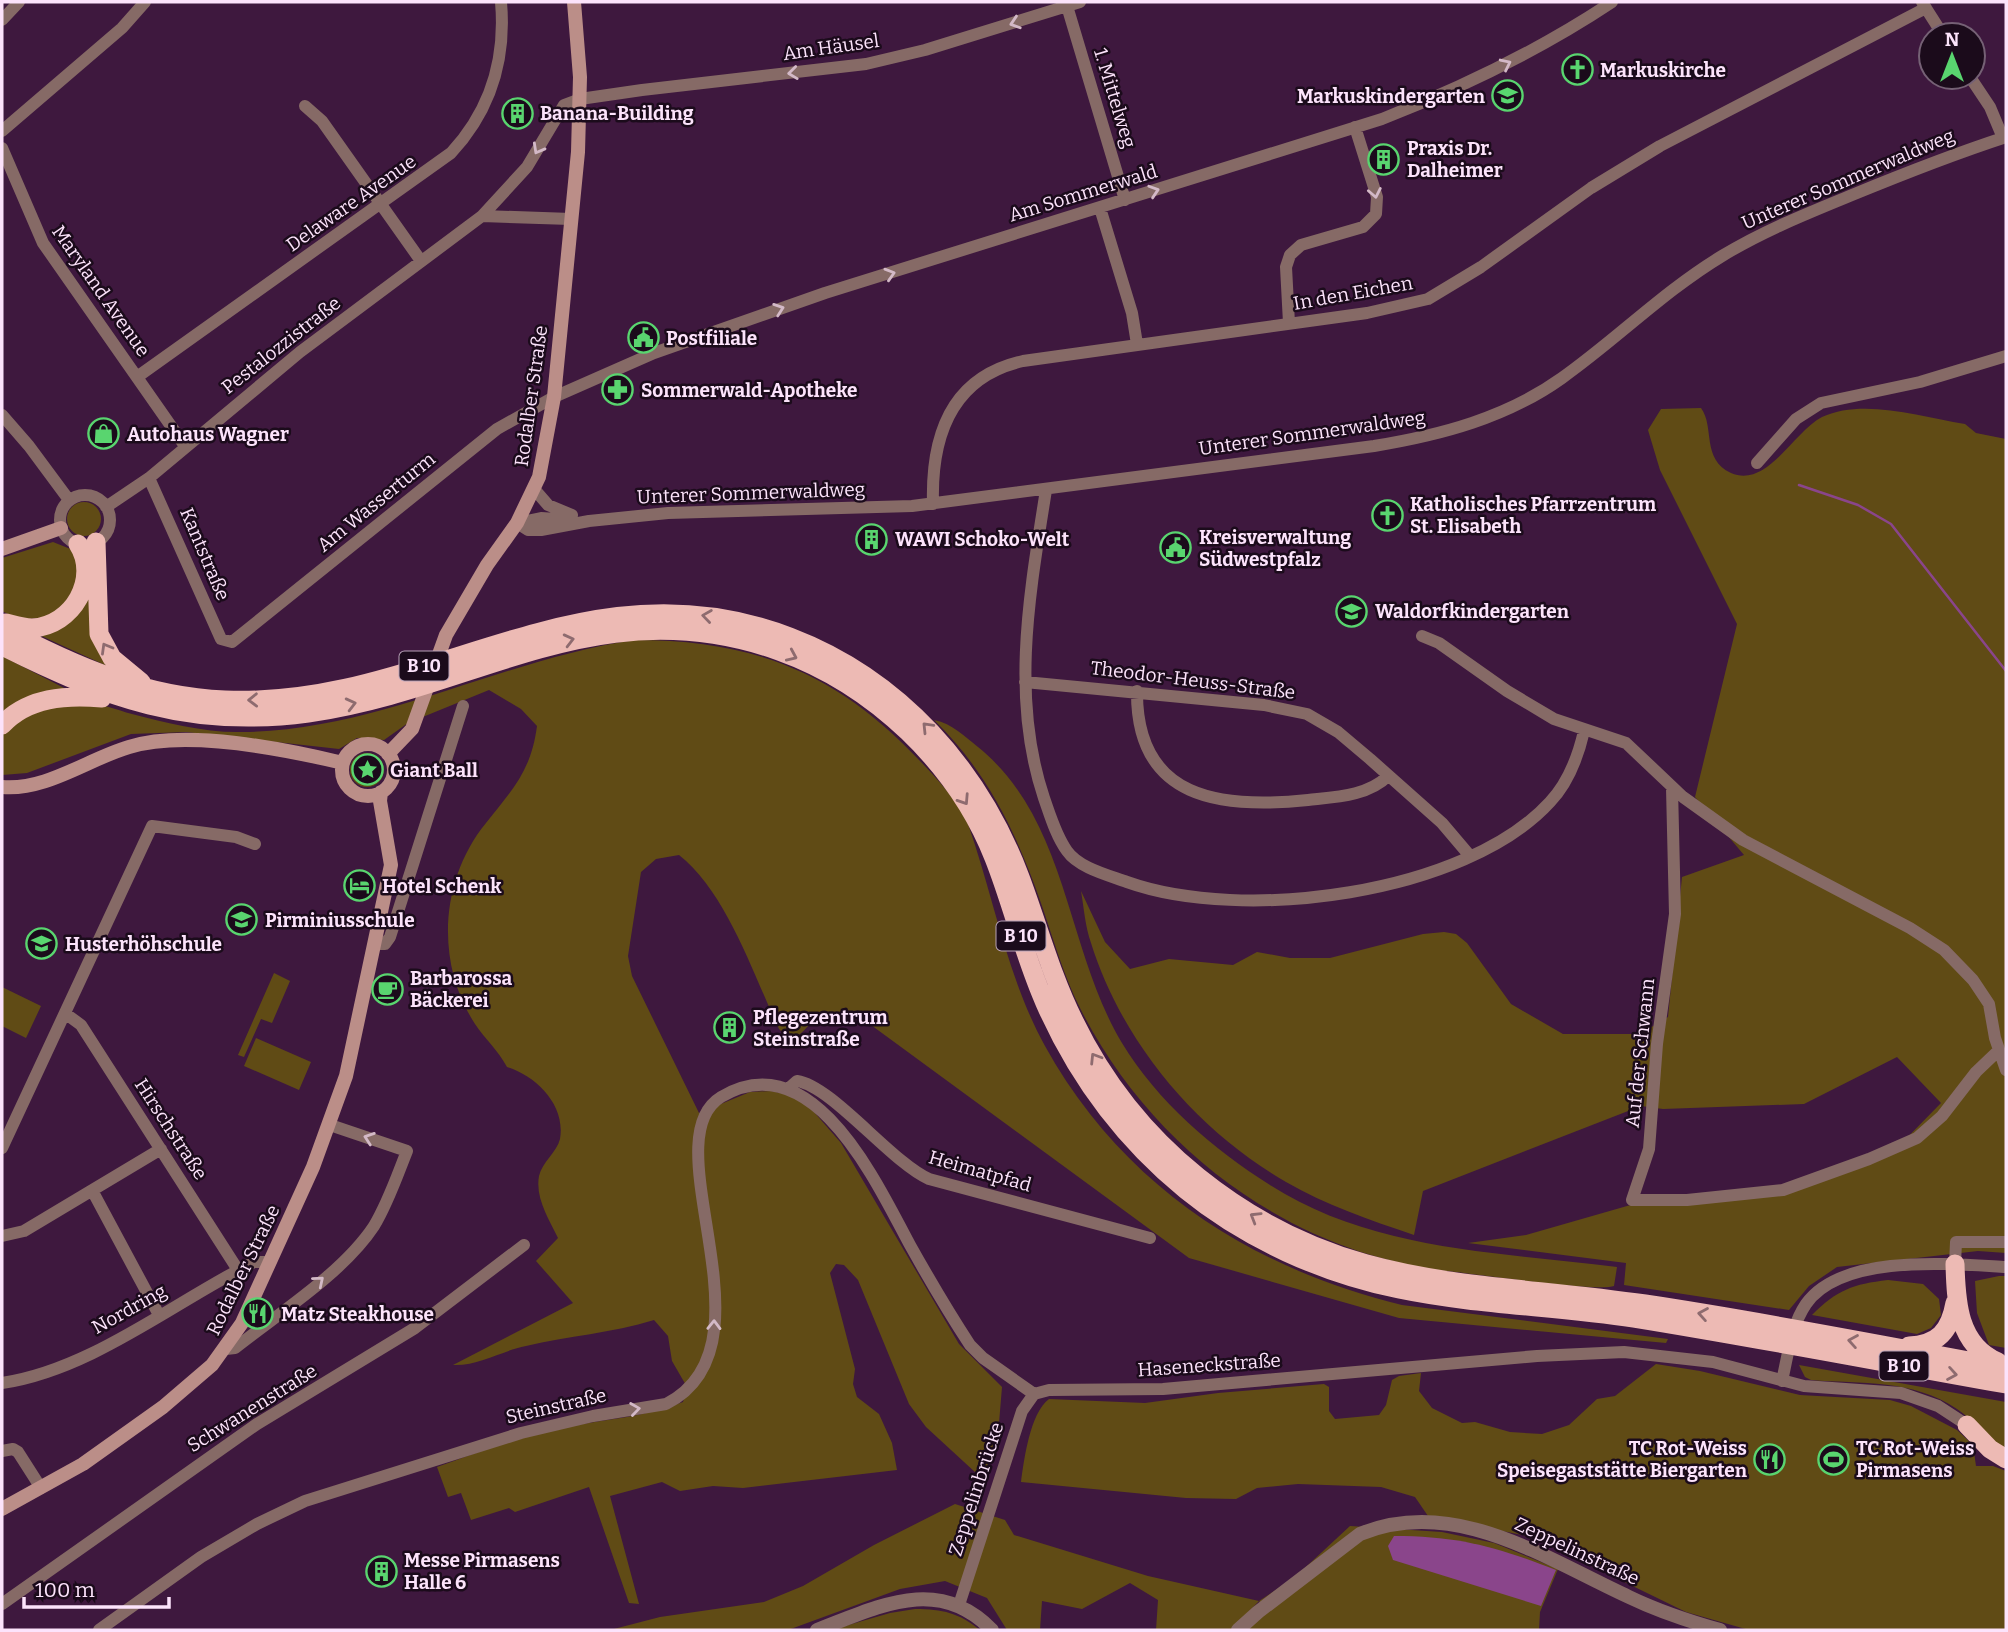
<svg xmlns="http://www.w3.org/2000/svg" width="2008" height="1632" viewBox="0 0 2008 1632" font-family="Bitter,serif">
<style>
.green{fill:#604b15}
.water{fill:#8a458b}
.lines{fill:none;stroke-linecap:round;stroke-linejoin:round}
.stream{stroke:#8a458b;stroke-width:2.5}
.minor{stroke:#866a66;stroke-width:12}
.tertiary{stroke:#866a66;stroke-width:14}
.secondary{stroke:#bb8e88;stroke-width:14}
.trunk{stroke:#edbab4;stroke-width:19}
.oneway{stroke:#d3b9c7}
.oneway2{stroke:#8e6b6f}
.labels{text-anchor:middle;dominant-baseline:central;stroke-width:5;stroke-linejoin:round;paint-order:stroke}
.shield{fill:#1b0b1b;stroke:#b8a2b8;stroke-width:2}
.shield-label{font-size:18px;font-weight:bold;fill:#fce3fb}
.street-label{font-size:19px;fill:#fce3fb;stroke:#1b0b1b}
.poi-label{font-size:19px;font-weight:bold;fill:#fce3fb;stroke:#1b0b1b;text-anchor:start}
</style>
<rect width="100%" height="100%" fill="#3e183e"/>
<path class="green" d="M1701,408C1715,427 1701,459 1731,473C1767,489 1794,431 1822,417C1864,398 1920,417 1965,424L1976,433L2006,439V1253L1978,1251L1837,1267L1809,1286L1789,1310L1624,1285L1626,1263L1468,1243L1526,1235L1634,1204L1741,1199L1897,1148L1941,1103L1897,1057L1804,1104L1663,1109L1641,1106L1423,1191L1414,1235C1370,1220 1326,1205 1286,1182C1196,1130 1122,1042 1091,943C1085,926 1084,908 1081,891L1105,942L1130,969L1169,959L1233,965L1257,952L1290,958H1330L1423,934L1444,932L1456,934L1467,943L1511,1004L1563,1034H1640L1668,1017L1682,877L1744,855L1695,797L1737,624L1660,470L1648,430L1661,409Z
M67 519a17 17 0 1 1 34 0a17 17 0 1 1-34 0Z
M53,542L73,550L80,573L72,598L49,617L19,620L2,611V558Z
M91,583L107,666L37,634Z
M635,640C756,640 839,674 922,763C937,779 960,803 968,824C994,898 1007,977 1045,1046C1122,1185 1250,1268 1402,1305L1668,1339L1666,1343L1399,1318L1189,1258L871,1025C851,1018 830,1006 812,1022C804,1030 801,1035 790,1040L779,1029C753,974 727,893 679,855L656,859L641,872L628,956L632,976L699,1113L750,1092L771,1091L795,1096L814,1112L841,1143L959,1344L1002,1387L999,1423L987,1468L983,1474L976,1473L926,1427L909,1404L858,1280L844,1265L836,1264L830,1273L855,1369L853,1384L857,1397L879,1414L892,1443L897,1470L743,1488L713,1486L680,1491L662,1482L610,1496L639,1604L629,1603L589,1487L515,1512L509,1508L471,1520L461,1493L448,1497L437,1467C480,1451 522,1436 567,1427C606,1419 645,1417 683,1402L687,1387L672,1361L668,1336L654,1320C612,1333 568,1336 526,1346C501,1351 479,1366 453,1365L573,1303L536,1261L558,1238C549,1219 535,1198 539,1176C542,1162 557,1152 560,1139C566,1105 536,1076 507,1067C498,1050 485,1039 475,1024C435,963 440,879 486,823C513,789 531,771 537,726L521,709L489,690L408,723L384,740L357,738L339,749L186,732L131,734L27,773L2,775V731C8,726 15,718 23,715C34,710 73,701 85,702C100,703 117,710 132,714C167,723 206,733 242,732C379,731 502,659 635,640Z
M2,656L68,690L2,716Z
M934,720C953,724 964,736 978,747C1069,821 1065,948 1122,1043C1157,1101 1213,1149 1270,1185C1373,1251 1499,1252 1617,1267L1614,1286C1598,1292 1482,1275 1456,1272C1296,1256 1154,1153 1081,1010C1064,977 1054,941 1042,906C1018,836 988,772 934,720Z
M350 770a17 17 0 1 1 34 0a17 17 0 1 1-34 0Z
M274,973L290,981L272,1023L261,1019L244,1057L238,1055Z
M2,987L41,1006L26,1038L2,1026Z
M256,1038L311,1062L299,1090L244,1066Z
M1999,1276H2006V1348L1989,1345L1977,1313L1975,1281Z
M1888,1280L1923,1284L1939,1299L1941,1315L1931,1328L1917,1334L1812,1315C1837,1290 1853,1284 1888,1280Z
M1656,1364L1700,1371L1800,1395L1890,1400L1911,1406L1957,1430L1973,1445L1976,1466H1993L2006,1471V1630H1749L1686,1612L1532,1537L1428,1516L1415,1497L1381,1487L1298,1484L1257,1488L1236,1499L1186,1498L1021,1482C1024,1460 1030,1413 1049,1399L1145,1403L1218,1393L1324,1384L1329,1387V1411L1335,1419L1379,1415L1386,1405L1392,1380L1399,1376L1421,1373L1419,1391L1432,1408L1462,1423L1475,1422L1510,1432L1542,1434L1569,1425L1597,1399L1615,1396Z
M1799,1365L2006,1402V1450C1987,1440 1975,1421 1957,1409C1913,1379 1861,1384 1811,1380L1805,1377Z
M955,1504L1005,1520L1014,1535L1148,1576L1259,1601L1294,1578L1350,1526L1442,1532L1494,1543L1558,1569L1540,1612L1539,1630H1247L1268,1610L1259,1601L1231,1630H1156L1158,1600L1130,1583L1082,1609L1042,1601L1040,1630H1007L987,1598L945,1581L900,1589L788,1630H610L660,1617L764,1602L803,1586L874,1545Z
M915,1609C943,1609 959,1613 980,1630H831L890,1613Z"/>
<path class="water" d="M1394,1536C1459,1536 1497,1547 1556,1570L1541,1606L1393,1560L1388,1546Z"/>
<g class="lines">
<path class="stream" d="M1799,485L1858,505L1891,524L2006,671"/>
<path class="minor" d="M1922,2L1943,35
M1067,6L1125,200
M2,20L19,2
M1970,77L1990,107L2003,138
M305,106L322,121L421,261
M2,131L122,28L145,2
M2,148L43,243L185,446
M1100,208L1132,313L1137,344
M482,216L571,219
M1289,323L1286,267L1290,255L1301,245L1363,227L1376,214L1377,197L1355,127
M137,377L451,153C490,111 506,59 501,2
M2,415L29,446L69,500
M1757,463L1796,419L1821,403L1920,382L2006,356
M149,478L221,639L232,642L497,429L554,397L654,353L825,293L1382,119C1463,87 1540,50 1612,2
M535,490L548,505L572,515
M1046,490C1030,591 1010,697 1044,798C1050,815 1056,836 1067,851C1079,868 1108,875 1127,882C1242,923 1465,895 1550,802C1569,782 1578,757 1584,731
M60 520a25 25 0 1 1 50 0a25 25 0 1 1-50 0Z
M933,504C931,436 951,377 1023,361L1367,313L1428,299L1481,267L1591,188L1660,146L1926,8
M106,507L149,478L300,352L482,216L527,167L564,105L580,99L642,90L866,64L925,50L1080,2
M517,523L528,530H541L589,521L668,513L912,506L1374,446C1441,435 1506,418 1562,378C1617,339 1664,291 1722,256C1763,231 1808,213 1852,195C1903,174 1954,154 2006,137
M517,523L541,518L572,520
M1422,636L1439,643L1507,691L1554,719L1626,743L1683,797L1743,840L1910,928L1944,950L1973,980L1989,1004L1995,1038L2006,1070
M1025,682L1264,705L1307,714L1338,732L1370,759L1442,823L1470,856
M1137,691C1136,800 1221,809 1308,800C1335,797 1368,796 1388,776
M1672,788L1675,914L1657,1044L1649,1149L1632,1200H1687L1783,1190L1869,1159L1917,1138L1942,1116L1976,1072L1998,1051
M376,944H385L390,937L463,706
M66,1014L81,1025L238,1270
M788,1089L797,1081C832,1086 891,1162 929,1179L1150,1238
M2,1148L152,826L236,837L255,844
M93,1192L159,1315
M2,1236L24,1231L161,1149
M1955,1264L1956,1242H2006
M226,1349L235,1348C279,1313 343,1273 374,1226C388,1203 397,1176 407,1151L330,1125
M1782,1381C1788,1355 1791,1326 1806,1304C1842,1253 1952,1264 2006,1267
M2,1383C91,1370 174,1302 254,1262H270
M2,1451L13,1449L18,1452L41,1488
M2,1604L257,1424L415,1328L524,1245
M959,1605L1022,1411L1034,1394L1049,1390L1163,1389L1537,1356L1624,1352L1713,1362L1804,1386L1901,1393L1938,1406L1967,1425
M99,1630L201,1557L257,1524L305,1501L521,1433L593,1416L666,1404C781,1346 649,1141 721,1097C813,1042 877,1184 910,1245C929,1279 949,1313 970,1345L983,1358L1034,1394"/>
<path class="tertiary" d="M817,1630C878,1607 938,1574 992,1630
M1238,1630L1258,1612L1360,1534C1454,1495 1546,1559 1629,1597C1658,1611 1688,1621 1720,1630"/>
<path class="secondary" d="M2,549L61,528
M342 770a26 26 0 1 1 52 0a26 26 0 1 1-52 0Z
M388,754L412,729L446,635L487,565L517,523L539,477L554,397L578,152L580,77L574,2
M2,787C46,791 88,759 129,747C187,729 284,749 343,763
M2,1509L83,1464L163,1407L212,1365L242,1323L313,1167L346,1076L391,865L380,801L381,792"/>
<path class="trunk" d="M96,542L99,634L112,658L141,682
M6,623C14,625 23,628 32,628C73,626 100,578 78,544
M2,628C72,665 144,697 225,700C427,709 581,557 790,637C900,679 979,769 1020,877C1038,925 1051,975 1074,1021C1103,1081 1146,1135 1198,1177C1342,1293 1475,1279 1645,1304C1766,1322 1886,1346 2006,1368
M2,646C106,698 189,729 308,713C477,689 599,587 779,651C874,685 957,764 994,858C1013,906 1024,956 1045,1003C1077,1076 1125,1140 1186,1190C1246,1239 1324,1274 1399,1289C1476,1305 1556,1306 1634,1318C1758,1338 1882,1362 2006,1384
M2,725C28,697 66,695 102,698
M1955,1264C1956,1302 1958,1345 1998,1362
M1909,1346C1938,1345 1950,1331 1955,1303
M1967,1425L1990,1449L2006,1459"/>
</g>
<defs><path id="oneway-chevron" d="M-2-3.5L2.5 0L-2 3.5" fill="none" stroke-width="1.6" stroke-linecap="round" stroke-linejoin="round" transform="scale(1.75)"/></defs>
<g class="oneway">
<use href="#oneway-chevron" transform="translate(1015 23) rotate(162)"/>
<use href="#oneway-chevron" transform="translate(1506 64) rotate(-26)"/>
<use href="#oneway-chevron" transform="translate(793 73) rotate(173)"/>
<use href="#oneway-chevron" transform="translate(538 149) rotate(119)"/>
<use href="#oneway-chevron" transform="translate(1154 191) rotate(-18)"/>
<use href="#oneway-chevron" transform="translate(1375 193) rotate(79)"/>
<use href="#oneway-chevron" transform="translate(890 274) rotate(-17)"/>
<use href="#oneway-chevron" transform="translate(779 309) rotate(-19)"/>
<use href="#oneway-chevron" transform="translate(369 1138) rotate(-161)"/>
<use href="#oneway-chevron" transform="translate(319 1281) rotate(-40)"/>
<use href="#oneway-chevron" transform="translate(714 1325) rotate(-89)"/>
<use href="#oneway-chevron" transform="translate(635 1409) rotate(-8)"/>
</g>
<g class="oneway2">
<use href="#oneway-chevron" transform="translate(707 616) rotate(-172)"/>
<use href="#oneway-chevron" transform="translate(569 640) rotate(-14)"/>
<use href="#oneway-chevron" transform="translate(106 648) rotate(-120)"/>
<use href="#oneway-chevron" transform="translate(792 656) rotate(24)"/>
<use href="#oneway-chevron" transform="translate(253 700) rotate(179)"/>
<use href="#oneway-chevron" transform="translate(351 704) rotate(-14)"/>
<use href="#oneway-chevron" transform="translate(927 727) rotate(-134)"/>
<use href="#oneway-chevron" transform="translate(964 800) rotate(57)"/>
<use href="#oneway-chevron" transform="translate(1095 1058) rotate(-122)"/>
<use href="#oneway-chevron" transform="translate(1255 1217) rotate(-149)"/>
<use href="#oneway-chevron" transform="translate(1703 1314) rotate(-170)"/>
<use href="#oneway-chevron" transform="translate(1853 1341) rotate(-170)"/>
<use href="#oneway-chevron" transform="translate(1952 1374) rotate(10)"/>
</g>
<defs>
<symbol id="church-ring" viewBox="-11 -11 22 22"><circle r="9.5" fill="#1b0b1b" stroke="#59d56f" stroke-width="1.5"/><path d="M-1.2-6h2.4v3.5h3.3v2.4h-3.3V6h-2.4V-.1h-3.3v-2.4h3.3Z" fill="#59d56f"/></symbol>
<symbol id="school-ring" viewBox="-11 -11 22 22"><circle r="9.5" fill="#1b0b1b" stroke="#59d56f" stroke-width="1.5"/><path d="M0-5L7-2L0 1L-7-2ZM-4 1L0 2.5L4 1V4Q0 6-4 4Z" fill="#59d56f"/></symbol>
<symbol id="building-ring" viewBox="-11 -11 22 22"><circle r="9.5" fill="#1b0b1b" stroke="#59d56f" stroke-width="1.5"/><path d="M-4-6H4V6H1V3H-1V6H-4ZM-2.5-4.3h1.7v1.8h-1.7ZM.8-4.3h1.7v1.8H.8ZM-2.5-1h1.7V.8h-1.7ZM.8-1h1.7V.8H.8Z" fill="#59d56f"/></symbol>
<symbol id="civic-ring" viewBox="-11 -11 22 22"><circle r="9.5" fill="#1b0b1b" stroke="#59d56f" stroke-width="1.5"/><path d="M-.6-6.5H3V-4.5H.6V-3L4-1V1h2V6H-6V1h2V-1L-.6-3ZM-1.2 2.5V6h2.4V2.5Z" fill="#59d56f"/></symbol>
<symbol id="pharmacy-ring" viewBox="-11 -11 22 22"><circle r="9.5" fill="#1b0b1b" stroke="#59d56f" stroke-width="1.5"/><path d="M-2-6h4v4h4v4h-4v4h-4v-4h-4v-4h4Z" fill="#59d56f"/></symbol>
<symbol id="shop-ring" viewBox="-11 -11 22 22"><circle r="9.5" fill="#1b0b1b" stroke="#59d56f" stroke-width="1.5"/><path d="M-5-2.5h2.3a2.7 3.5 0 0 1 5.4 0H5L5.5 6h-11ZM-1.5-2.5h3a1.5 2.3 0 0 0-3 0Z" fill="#59d56f"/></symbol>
<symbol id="sight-ring" viewBox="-11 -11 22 22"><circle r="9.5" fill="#1b0b1b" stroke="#59d56f" stroke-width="1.5"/><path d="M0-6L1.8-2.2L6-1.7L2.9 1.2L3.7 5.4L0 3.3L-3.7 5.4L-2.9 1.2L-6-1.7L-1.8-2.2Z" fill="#59d56f"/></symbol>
<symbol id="hotel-ring" viewBox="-11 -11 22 22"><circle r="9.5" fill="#1b0b1b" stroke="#59d56f" stroke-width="1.5"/><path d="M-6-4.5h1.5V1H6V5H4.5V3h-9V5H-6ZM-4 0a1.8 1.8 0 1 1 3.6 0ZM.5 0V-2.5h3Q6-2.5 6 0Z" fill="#59d56f"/></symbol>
<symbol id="cafe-ring" viewBox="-11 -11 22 22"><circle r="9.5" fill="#1b0b1b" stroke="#59d56f" stroke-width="1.5"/><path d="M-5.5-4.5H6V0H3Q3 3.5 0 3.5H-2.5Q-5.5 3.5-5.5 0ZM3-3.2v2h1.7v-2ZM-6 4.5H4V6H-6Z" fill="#59d56f"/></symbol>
<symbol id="restaurant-ring" viewBox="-11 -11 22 22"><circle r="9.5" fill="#1b0b1b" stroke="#59d56f" stroke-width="1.5"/><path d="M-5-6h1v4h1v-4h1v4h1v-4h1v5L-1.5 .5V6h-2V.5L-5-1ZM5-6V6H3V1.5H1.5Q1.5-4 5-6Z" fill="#59d56f"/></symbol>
<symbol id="stadium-ring" viewBox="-11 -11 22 22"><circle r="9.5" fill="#1b0b1b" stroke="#59d56f" stroke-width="1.5"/><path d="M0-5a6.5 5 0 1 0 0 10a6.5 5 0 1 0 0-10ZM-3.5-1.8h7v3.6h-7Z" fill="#59d56f"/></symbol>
</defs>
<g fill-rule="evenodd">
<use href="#church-ring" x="1560" y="52" width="35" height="35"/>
<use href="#school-ring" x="1490" y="78" width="35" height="35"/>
<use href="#building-ring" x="500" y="96" width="35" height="35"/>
<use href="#building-ring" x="1366" y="142" width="35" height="35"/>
<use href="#civic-ring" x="626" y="320" width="35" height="35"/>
<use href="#pharmacy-ring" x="600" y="372" width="35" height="35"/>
<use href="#shop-ring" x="86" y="416" width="35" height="35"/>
<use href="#church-ring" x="1370" y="498" width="35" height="35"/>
<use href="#building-ring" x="854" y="522" width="35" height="35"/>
<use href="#civic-ring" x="1158" y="530" width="35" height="35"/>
<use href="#school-ring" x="1334" y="594" width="35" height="35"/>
<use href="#sight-ring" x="350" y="752" width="35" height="35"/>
<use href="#hotel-ring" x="342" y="868" width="35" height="35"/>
<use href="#school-ring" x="224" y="902" width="35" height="35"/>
<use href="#school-ring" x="24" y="926" width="35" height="35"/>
<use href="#cafe-ring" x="370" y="972" width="35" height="35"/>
<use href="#building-ring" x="712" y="1010" width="35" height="35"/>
<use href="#restaurant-ring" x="240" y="1296" width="35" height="35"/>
<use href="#restaurant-ring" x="1752" y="1442" width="35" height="35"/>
<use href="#stadium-ring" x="1816" y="1442" width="35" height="35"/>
<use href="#building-ring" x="364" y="1554" width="35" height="35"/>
</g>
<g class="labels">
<g class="shield">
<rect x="399.5" y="651.5" width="49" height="29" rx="5"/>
<rect x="996.5" y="921.5" width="49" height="29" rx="5"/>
<rect x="1879.5" y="1351.5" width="49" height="29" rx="5"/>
</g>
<g class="shield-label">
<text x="424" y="666">B 10</text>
<text x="1021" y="936">B 10</text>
<text x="1904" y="1366">B 10</text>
</g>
<g class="street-label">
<text transform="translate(831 47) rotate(-8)">Am Häusel</text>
<text transform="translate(1115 98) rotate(73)">1. Mittelweg</text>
<text transform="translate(1848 179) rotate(-23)">Unterer Sommerwaldweg</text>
<text transform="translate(1083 193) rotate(-17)">Am Sommerwald</text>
<text transform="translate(351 203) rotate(-35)">Delaware Avenue</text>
<text transform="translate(101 291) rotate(55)">Maryland Avenue</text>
<text transform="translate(1353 293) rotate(-10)">In den Eichen</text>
<text transform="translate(281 345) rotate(-38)">Pestalozzistraße</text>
<text transform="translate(531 396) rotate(-82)">Rodalber Straße</text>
<text transform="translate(1312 433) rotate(-8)">Unterer Sommerwaldweg</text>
<text transform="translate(751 493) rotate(-2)">Unterer Sommerwaldweg</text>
<text transform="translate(376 502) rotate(-39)">Am Wasserturm</text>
<text transform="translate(205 554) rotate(67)">Kantstraße</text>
<text transform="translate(1193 680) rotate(7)">Theodor-Heuss-Straße</text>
<text transform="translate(1640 1053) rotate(-84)">Auf der Schwann</text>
<text transform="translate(171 1129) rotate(57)">Hirschstraße</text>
<text transform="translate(980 1171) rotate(16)">Heimatpfad</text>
<text transform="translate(243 1270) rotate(-64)">Rodalber Straße</text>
<text transform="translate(129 1309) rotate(-29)">Nordring</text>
<text transform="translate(1209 1365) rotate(-4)">Haseneckstraße</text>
<text transform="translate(556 1406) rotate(-13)">Steinstraße</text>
<text transform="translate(252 1408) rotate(-32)">Schwanenstraße</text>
<text transform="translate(976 1489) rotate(-72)">Zeppelinbrücke</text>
<text transform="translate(1577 1551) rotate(25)">Zeppelinstraße</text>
</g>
<g class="poi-label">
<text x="1600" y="70">Markuskirche</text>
<text x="1485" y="96" text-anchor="end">Markuskindergarten</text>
<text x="540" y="113">Banana-Building</text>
<text x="1407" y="148">Praxis Dr.<tspan x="1407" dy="22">Dalheimer</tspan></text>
<text x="666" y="338">Postfiliale</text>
<text x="641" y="390">Sommerwald-Apotheke</text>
<text x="127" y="434">Autohaus Wagner</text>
<text x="1410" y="504">Katholisches Pfarrzentrum<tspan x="1410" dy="22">St. Elisabeth</tspan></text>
<text x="1199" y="537">Kreisverwaltung<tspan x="1199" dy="22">Südwestpfalz</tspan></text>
<text x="895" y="539">WAWI Schoko-Welt</text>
<text x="1375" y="611">Waldorfkindergarten</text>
<text x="390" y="770">Giant Ball</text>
<text x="382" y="886">Hotel Schenk</text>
<text x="265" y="920">Pirminiusschule</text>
<text x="65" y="944">Husterhöhschule</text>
<text x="410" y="978">Barbarossa<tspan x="410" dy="22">Bäckerei</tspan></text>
<text x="753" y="1017">Pflegezentrum<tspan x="753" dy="22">Steinstraße</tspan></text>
<text x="281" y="1314">Matz Steakhouse</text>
<text x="1747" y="1448" text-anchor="end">TC Rot-Weiss<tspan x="1747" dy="22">Speisegaststätte Biergarten</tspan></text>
<text x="1856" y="1448">TC Rot-Weiss<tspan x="1856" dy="22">Pirmasens</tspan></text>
<text x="404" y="1560">Messe Pirmasens<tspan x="404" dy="22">Halle 6</tspan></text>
</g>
</g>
<rect width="2008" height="1632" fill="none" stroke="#fce3fb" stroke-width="7"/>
<g transform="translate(1952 56)"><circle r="33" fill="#1b0b1b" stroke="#756175" stroke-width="2"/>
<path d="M0-5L12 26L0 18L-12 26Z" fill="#59d56f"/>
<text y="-10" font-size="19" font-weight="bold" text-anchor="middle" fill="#fce3fb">N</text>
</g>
<path d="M24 1597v10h145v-10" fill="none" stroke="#fce3fb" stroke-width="3.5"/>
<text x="35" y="1597" font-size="21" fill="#fce3fb" stroke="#1b0b1b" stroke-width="5" paint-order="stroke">100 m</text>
</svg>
